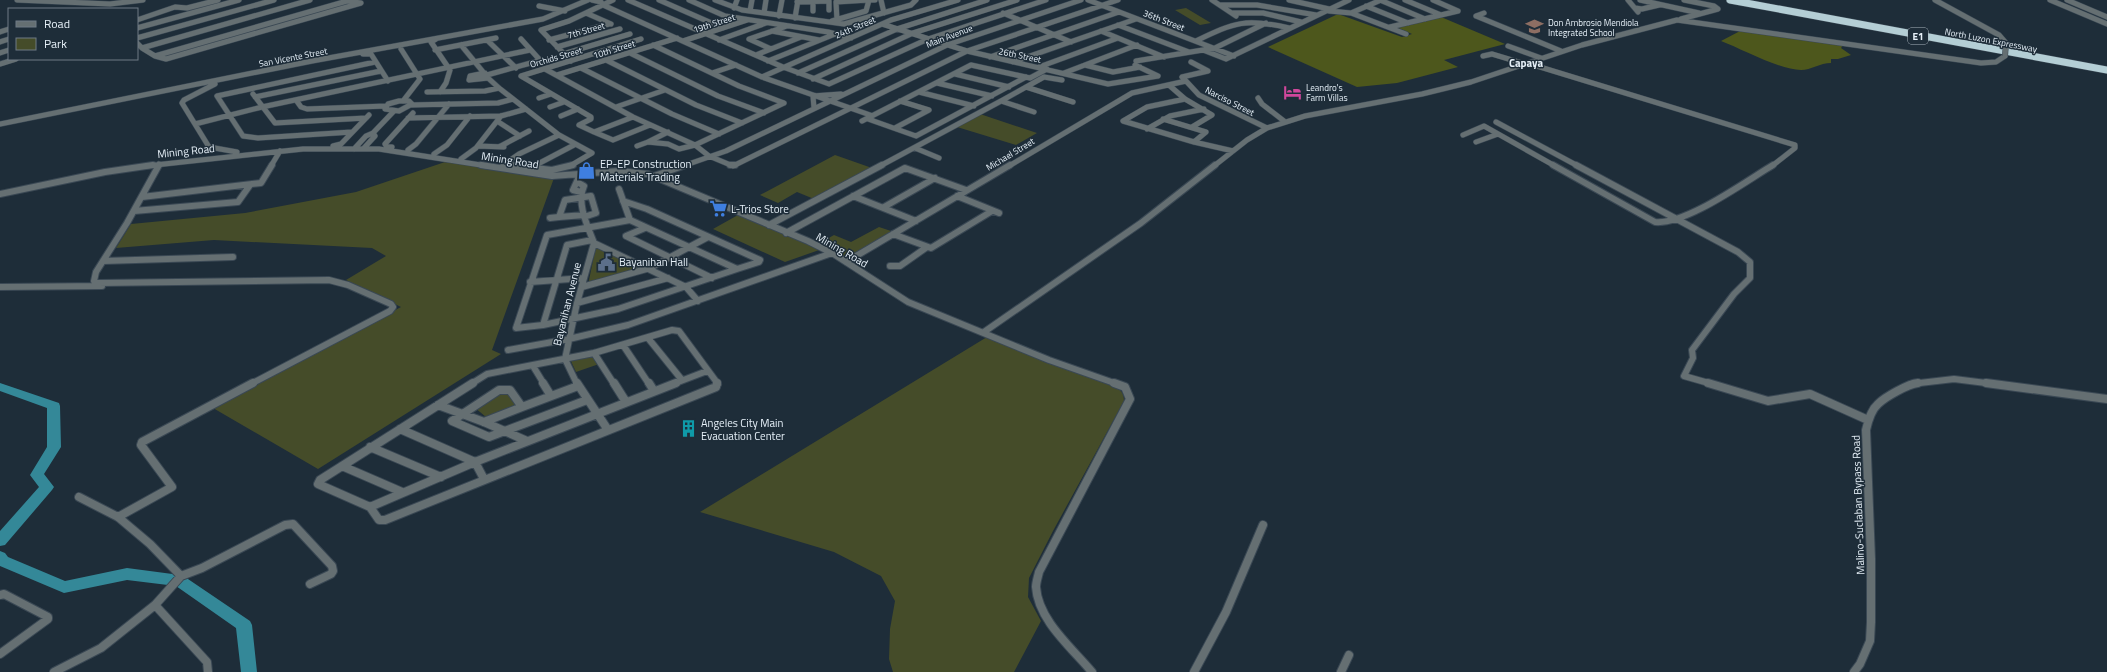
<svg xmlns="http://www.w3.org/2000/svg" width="2107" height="672" viewBox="0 0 2107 672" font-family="'Titillium Web',sans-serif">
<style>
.green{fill:#454c29}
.forest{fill:#4d571c}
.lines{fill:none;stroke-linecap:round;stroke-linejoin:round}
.river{fill:#348898;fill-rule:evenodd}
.minor-far2-casing{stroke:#3a4854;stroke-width:6}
.minor-far1-casing{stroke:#3a4854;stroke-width:8}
.minor-casing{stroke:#3a4854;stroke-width:10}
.highway-casing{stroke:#3a4854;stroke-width:8}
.minor-far2{stroke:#656f72;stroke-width:5}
.minor-far1{stroke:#656f72;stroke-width:6}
.minor{stroke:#656f72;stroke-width:8}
.highway{stroke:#b4ced5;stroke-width:7}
.minor-bridge-casing{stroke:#3a4854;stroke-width:6;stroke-linecap:butt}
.minor-bridge{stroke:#656f72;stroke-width:5}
.labels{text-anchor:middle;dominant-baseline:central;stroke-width:3;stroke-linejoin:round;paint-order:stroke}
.far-street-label{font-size:9px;fill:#e6f0f8;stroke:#1e2d39}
.far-poi-label{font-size:9px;fill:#e6f0f8;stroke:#1e2d39;text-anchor:start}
.shield{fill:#1e2d39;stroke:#aab6bf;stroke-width:1}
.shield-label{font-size:10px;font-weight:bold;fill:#e6f0f8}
.far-quarter-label{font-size:11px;font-weight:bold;fill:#e6f0f8;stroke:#1e2d39}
.street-label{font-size:11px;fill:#e6f0f8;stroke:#1e2d39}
.poi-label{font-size:11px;fill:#e6f0f8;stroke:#1e2d39;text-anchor:start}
</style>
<rect width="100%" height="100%" fill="#1e2d39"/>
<path class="green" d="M1186,8L1211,23L1200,25L1175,10Z
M980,114L1037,133L1016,145L957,127Z
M835,155L872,168L814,199L797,192L778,203L760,195Z
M445,162L554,178L492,350L501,354L318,469L213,408L401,307L346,280L386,256L372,248L214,240L116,248L131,224L245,213L356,192Z
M738,215L822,249L785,262L713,229Z
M879,227L894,232L847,259L818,244L834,235L851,242Z
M596,246L645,269L588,285Z
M987,337L1111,384C1119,389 1124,391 1124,401L1053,531L1029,578L1028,597L1041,621L1014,672H893L889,659L890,629L895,601L881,576L834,552L700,512Z
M592,355L599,364L576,372L570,359Z
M504,390L518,405L486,417L474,407Z"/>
<path class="forest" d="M1338,14L1402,37L1412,34L1396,27L1441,17L1505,44L1444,60L1458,67L1397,83L1357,87L1268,47Z
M1742,30L1843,45L1841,48L1851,55L1838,59H1831V63C1820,63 1811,70 1801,70C1780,70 1742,49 1721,41Z"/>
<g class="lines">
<path class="river" d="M0,383L59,403L60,406L61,447L44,474L54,487L52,490L5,545L0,546V531L39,487L30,475L47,447V408L0,391Z
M0,551L5,553L8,557L65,581L127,568L180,575L185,577L250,621L252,625L257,672H241L236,628L176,586L127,580L64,593L0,566Z"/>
<defs>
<path id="minor-far2" d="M17,0L110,4L143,0
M592,0L601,2L603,5L762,77L873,116
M628,0L783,67L829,84L928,39L1046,0
M659,0L723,28
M689,0L725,16L828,32L851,38
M715,0L742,10L844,24L911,5L916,0
M881,0L884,13
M1088,0L1234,56
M1212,0L1236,16
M1289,0L1329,9
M1380,0L1425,19
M1405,0L1441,15
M1433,0L1458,11
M1628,0L1638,12
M1640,0L1699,13
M1935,0L1999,35L2006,43
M2050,0L2107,24
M2067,0L2107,17
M347,1L361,3L166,59L155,56Z
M797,2L829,1V10
M813,2V11
M1220,5H1257L1316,15
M539,6L565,11
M1366,6L1408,23
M734,8L737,0
M1635,8L1642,9L1659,5
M750,11L752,0
M1329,11L1351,13L1406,34
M586,13L611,24
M764,13L766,0
M1003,13L1071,42
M1232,13H1263L1301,22
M1351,13L1381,0
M779,16L782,0
M1476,16L1561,51
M1476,16L1484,13
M795,18L798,0
M1681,19L1718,9L1714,6L1684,0
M137,20L175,7L187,8L218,0
M837,20L836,2L869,0
M832,21L866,11L869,0H875
M882,24L967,51L1108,84L1158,76
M1118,25L1189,52
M1390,27L1458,11
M137,28L239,0
M772,31L819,40
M1101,31L1164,57
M0,32L9,29
M137,38L274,0
M436,39L431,42L450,70L446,83L440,92
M487,40L516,68
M549,40L609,24
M719,40L766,23
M683,41L747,20
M1196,41C1235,22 1246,18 1289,28
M0,42L9,39
M137,43L142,48L310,0
M461,45L488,78L499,88L559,135L592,153L570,166
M653,45L739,86L784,103
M1508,46L1541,58
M557,47L620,29
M142,48L155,56
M401,49L420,79L403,101
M771,49L749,39L787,26
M435,50L496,38
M1203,50L1226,59L1349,0
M0,53L9,50
M630,53L718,96L764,113
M363,54H371L388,81
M563,54L630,34
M756,55L801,37
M1483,56L1492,54L1525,64
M990,57L1119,12
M606,60L696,105L742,123
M571,61L541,30L569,21L613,0
M768,61L835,34
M1136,61L1215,48L1266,23
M1013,62L1136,19
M1527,63L1795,145V148L1772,166
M0,64L16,59
M1085,65L1113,72L1140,67
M1135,65L1158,76
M1039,67L1118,38
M581,68L672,114L719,134
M545,69L633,117L695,145L709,156L733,166
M485,73L470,76L469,80L488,78
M712,73L736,65
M798,73L897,29L987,0
M1064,73L1137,45
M955,74L1009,87
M487,75L538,61L539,59L521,39
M557,75L677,38
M762,77L891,20L958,0
M813,79L913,33L1017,0
M1186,81L1182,77L1208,71L1191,62
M937,83L992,96
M215,84L184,100L182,103L209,147L237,152
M1170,86L1185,99L1212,115L1192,127
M1026,87L1073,102
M427,92L485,91L499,88
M919,92L974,106
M253,94L275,123L366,118
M255,97L381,71
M539,98L551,94
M1258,98L1262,104L1284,121
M1185,99L1147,107L1123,121L1194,142L1233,151
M296,100L301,107L307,109L386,106
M399,101H409L412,104L399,111L385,109L388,104Z
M1001,101L1044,77L1062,80
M411,105L498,103L513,99
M550,107L564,102
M616,107L665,90
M814,108L813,96L841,94
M561,116L578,109
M633,117L594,132L613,140L650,125
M408,118L501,116L526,109
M868,119L916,136L1026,77
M1163,119L1206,132L1194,142
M497,121L520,136
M862,121L971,65L1030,78L1047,69
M1496,122L1578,166
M0,124L312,61L543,19L588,0
M195,124L262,107L530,50
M895,128L929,110L900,101
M1147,129L1170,116L1204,109
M352,132L258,138L243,136L217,96L375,62
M594,132L579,125L591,119V117L521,76L641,39
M668,132L648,142L668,144L679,149L695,145L784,103
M1463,135L1484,126L1555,166
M1476,142L1498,134
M333,146L341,144L369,115
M478,146L504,147
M637,146L648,142
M392,147H387L385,144L413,113
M499,147L529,131
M364,148L375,136L373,133
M915,148L939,158
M354,149L366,136L373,133L394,111
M408,150L416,144L449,104
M434,154L447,145L470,116
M461,159L476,148L501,116
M503,165L519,154L559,135
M509,165L514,166
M146,166L303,149H379L487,166
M158,166L159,164
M271,166L280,151
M534,166L574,145
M683,166L726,151L947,45L1081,0
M733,166L967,51L1118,0
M880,166L1001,101L1034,112
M1009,166L1132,93L1186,81L1199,95L1267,128
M1214,166L1247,140L1267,128L1305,116L1422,94L1471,82L1582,45L1677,20L1981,63L1996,62L2005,56"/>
<path id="minor-far1" d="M159,165L127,223L96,272L94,281L98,283L329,280L348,285L391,304L393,307L390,311L251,384
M481,165L552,176L619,171L648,174L808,241L832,253L908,302L1049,360L1117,384
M509,165L552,170L573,165
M730,165H735
M1553,165L1655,222C1686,225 1746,181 1773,165
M1576,165L1738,252L1750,262V278L1734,294L1692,350L1693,358L1684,376L1712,384
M530,168L536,165
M654,176L686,165
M578,179L573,190L581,192
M577,182L584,186C576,203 588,227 594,243L686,287L698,301
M619,189L630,220
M0,194L105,172L153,165
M853,196L916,221
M957,196L999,213
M142,197L261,183L272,165
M623,201L647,209L760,260L759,262L737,269
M884,207L935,178
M134,211L238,202L250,185
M584,215L559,217L565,200L591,196L596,213L584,217
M550,218L559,217
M630,220L737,269L618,309L543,325L516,328L547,235Z
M769,225L882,165
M645,228L626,236L712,278
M786,233L905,168L966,190
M893,234L931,248L992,211
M103,261L233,257
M846,262L1010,165
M890,266H900L927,247
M530,282L584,278
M0,287L102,286
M582,287L650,268L708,237
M577,303L668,278
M543,325L567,245L592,240
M984,332L1141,223L1215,165
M648,338L682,380
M623,345L649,384
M508,350L569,339L628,325L832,253
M594,353L614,384
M533,366L544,384
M471,384L487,374L594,353L672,330L679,331L718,384
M577,384L565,359L577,303L594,243
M673,384L707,371
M1911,384L1954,379L1994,384"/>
<path id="minor" d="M473,383L320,480L318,484L370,507L379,520H385L716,387L717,383
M543,383L551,396
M577,383L608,430
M614,383L626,402
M649,383L654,391
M1708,383L1768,401L1810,394L1868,420
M1986,383L2107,399
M578,386L522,407L510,390H499L452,421L489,437L587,400
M438,405L484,422L527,441
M484,422L522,407
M400,429L475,462L484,479
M370,447L441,477
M342,466L402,492
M370,507L475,462L676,383
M118,517L172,487L141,445L142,442L253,383
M181,576L202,568L285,525L293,524L332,566L333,571L331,574L310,584
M0,595L4,594L48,617V619L0,654
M155,605L207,662L208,672
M54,672L101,648L155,605L181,576L150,544L118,517L79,497
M1092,672C1072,648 1038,620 1036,587C1036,582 1038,577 1039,572L1130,399L1125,387L1114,383
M1194,672L1226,612L1263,525
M1341,672L1349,655
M1854,672L1860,664L1870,641L1871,622V559L1866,430C1868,421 1871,410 1878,404C1885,397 1908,384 1918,383"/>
<path id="highway" d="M1730,0L2107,70"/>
</defs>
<use href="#minor-far2" class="minor-far2-casing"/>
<use href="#minor-far1" class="minor-far1-casing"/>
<use href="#minor" class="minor-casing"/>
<use href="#highway" class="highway-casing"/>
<use href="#minor-far2" class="minor-far2"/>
<use href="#minor-far1" class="minor-far1"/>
<use href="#minor" class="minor"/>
<use href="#highway" class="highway"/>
<defs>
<path id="minor-bridge" d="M2005,56L2006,43"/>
</defs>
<use href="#minor-bridge" class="minor-bridge-casing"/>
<use href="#minor-bridge" class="minor-bridge"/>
</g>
<defs>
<symbol id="school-bare" viewBox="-9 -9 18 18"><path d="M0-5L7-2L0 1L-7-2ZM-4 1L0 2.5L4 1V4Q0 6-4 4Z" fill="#8d6e63" stroke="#1e2d39" stroke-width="2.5" paint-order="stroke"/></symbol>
<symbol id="hotel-bare" viewBox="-9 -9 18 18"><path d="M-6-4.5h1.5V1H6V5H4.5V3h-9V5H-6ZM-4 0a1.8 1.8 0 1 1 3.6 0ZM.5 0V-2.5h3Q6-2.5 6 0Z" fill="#d1479c" stroke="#1e2d39" stroke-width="2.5" paint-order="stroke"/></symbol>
<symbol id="shop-bare" viewBox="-9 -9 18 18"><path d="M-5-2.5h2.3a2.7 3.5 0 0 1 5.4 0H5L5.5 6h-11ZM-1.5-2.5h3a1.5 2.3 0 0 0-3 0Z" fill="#3f7fe0" stroke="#1e2d39" stroke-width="2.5" paint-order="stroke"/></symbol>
<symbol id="supermarket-bare" viewBox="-9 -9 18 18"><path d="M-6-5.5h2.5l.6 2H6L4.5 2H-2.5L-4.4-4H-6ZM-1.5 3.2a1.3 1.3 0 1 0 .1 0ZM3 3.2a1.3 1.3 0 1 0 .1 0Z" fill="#3f7fe0" stroke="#1e2d39" stroke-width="2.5" paint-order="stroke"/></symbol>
<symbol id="civic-bare" viewBox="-9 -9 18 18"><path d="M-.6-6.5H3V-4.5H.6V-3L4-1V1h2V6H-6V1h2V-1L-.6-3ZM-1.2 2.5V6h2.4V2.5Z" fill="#5c6f8a" stroke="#1e2d39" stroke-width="2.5" paint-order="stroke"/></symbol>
<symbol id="building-bare" viewBox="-9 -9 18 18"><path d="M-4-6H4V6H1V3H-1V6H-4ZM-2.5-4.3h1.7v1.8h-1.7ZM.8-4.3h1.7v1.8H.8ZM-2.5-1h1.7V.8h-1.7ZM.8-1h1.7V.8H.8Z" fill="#0f9aa8" stroke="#1e2d39" stroke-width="2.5" paint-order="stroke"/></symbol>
</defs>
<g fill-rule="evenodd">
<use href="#school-bare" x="1522" y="14" width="25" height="25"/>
<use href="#hotel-bare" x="1280" y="80" width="25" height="25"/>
<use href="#shop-bare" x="574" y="158" width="25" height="25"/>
<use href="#supermarket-bare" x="706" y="196" width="25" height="25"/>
<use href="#civic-bare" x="594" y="250" width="25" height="25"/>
<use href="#building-bare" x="676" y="416" width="25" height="25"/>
</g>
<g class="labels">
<g class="far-street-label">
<text transform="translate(1164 20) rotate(21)">36th Street</text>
<text transform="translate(714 23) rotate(-18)">19th Street</text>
<text transform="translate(855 27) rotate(-23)">24th Street</text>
<text transform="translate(586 30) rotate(-16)">7th Street</text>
<text transform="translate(949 36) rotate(-21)">Main Avenue</text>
<text transform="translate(1991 40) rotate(11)">North Luzon Expressway</text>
<text transform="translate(614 49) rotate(-17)">10th Street</text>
<text transform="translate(1020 55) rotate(12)">26th Street</text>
<text transform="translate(293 57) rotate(-11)">San Vicente Street</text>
<text transform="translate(556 57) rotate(-16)">Orchids Street</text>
<text transform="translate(1230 101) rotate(27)">Narciso Street</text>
<text transform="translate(1010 154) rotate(-31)">Michael Street</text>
</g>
<g class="far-poi-label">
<text x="1548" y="22">Don Ambrosio Mendiola<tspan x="1548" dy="10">Integrated School</tspan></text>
<text x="1306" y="87">Leandro's<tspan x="1306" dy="10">Farm Villas</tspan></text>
</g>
<rect class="shield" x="1908" y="28" width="20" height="16" rx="3"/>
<g class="shield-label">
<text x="1918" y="36">E1</text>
</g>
<g class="far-quarter-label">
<text x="1526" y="63">Capaya</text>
</g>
<g class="street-label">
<text transform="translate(186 151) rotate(-6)">Mining Road</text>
<text transform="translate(510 160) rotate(9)">Mining Road</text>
<text transform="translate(842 250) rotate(30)">Mining Road</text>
<text transform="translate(567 304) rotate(-76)">Bayanihan Avenue</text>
<text transform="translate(1858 505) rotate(-92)">Malino-Suclaban Bypass Road</text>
</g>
<g class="poi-label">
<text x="600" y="164">EP-EP Construction<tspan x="600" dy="13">Materials Trading</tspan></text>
<text x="731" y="209">L-Trios Store</text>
<text x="619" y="262">Bayanihan Hall</text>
<text x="701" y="423">Angeles City Main<tspan x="701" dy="13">Evacuation Center</tspan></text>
</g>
</g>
<rect x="8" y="8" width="130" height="52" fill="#1e2d39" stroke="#6e7b85"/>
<rect x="16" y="21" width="20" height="6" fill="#656f72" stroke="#6e7b85"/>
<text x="44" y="28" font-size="12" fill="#e6f0f8">Road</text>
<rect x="16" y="38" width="20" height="12" fill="#454c29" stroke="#6e7b85"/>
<text x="44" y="48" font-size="12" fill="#e6f0f8">Park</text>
</svg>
